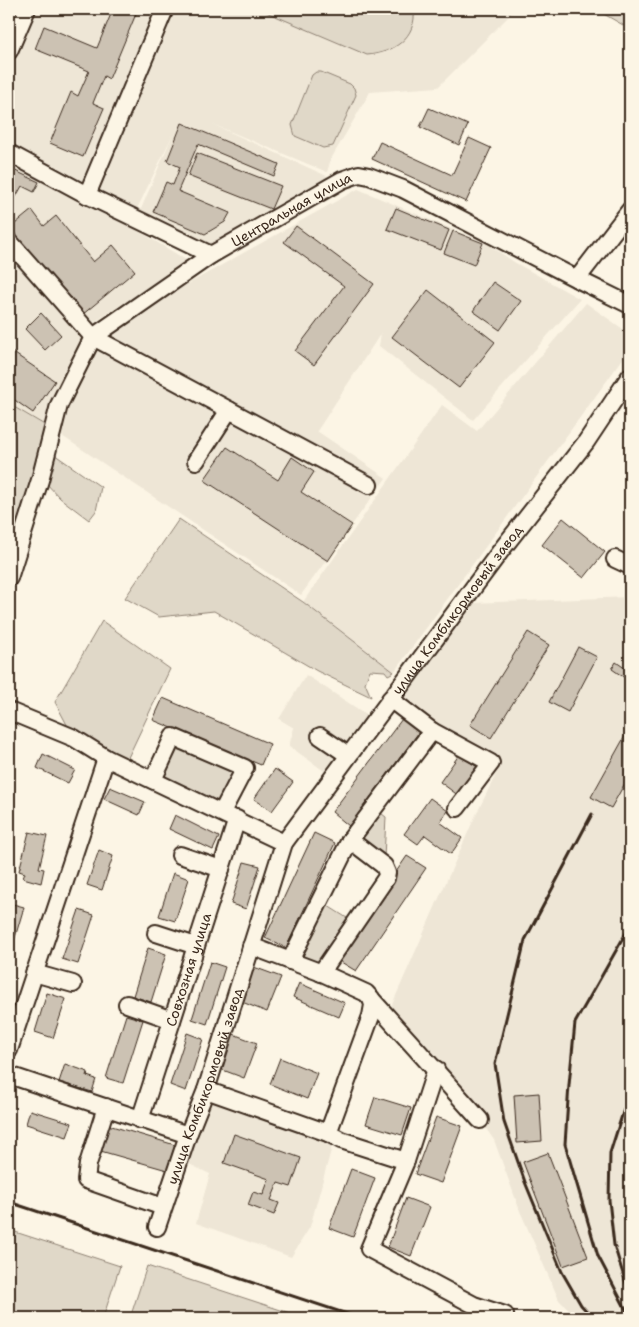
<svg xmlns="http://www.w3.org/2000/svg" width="639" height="1327" viewBox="0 0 639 1327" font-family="'Shantell Sans',sans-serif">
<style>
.built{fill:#eee6d6}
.green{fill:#e0d8c8;stroke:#8e8173}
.building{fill:#ccc2b3;stroke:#3b2a1e}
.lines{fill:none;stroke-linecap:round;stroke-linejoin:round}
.minor-casing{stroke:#3b2a1e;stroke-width:20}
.minor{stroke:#fcf5e5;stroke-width:16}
.rail{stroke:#3b2a1e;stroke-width:3}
.labels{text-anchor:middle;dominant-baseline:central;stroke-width:4.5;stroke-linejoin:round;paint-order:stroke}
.street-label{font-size:14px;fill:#3b2a1e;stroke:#fcf5e5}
</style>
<rect width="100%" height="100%" fill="#fcf5e5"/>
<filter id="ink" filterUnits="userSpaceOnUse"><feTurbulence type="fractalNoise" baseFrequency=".02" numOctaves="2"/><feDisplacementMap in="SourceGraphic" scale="10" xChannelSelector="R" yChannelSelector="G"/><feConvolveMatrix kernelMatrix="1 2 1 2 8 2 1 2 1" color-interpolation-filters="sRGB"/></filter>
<g filter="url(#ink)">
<path class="built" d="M27,9H514L510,15L438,87L370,92L331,159L327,172L212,124L329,177L209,250L138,216L173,134L136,211L9,151V51Z
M9,153L23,161L188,261L90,325L9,240Z
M358,189L489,245L514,262L580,299L473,420L379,346L381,333L317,431L386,478L301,595L53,430L9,403V241L93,337Z
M586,303L630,334V349L394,672L303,602L442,405L477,431Z
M630,597V1318H577L559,1300L520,1211L494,1140L480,1120L387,1016L473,821L499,768L432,731L398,705L473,603Z
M306,675L367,715L327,773L289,746L294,728L279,719Z
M211,1098L333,1143L310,1227L291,1257L196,1223L210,1174L187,1163Z"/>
<path class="green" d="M259,9H414C417,38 393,53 367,55Z
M595,9H630V29Z
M316,72H321L350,84L354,88L356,95L333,146L323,148L295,136L292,125L312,75Z
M9,404L53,430L9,567Z
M48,450L101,487L96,511L89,520L60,498L43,480Z
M179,519L303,602L394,672L388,675L385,671L370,670L365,683L371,697L317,671L214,611L159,617L125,598Z
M102,621L170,669L124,766L74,738L55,702Z
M173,737L245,768L222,812L153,780Z
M378,811L386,817L384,858L358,839Z
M320,901L355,923L321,973L290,961Z
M9,1230L120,1266L103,1318H9Z
M147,1266L305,1318H130Z"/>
<path class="building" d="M113,9H138L109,79L104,76L93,103L104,108L83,157L50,143L71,92L78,96L89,71L35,49L44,26L97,48Z
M429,108L468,125L459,145L420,127Z
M182,123L279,164L274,176L198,144L178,191L230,213L225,222L205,234L153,212L166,182L173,185L180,167L167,161Z
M469,138L491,148L466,202L372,159L380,142L452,175Z
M197,153L281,186L271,209L188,176Z
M9,168L39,182L34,192L22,186L9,209Z
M396,208L449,230L441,250L387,229Z
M32,210L44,226L56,216L93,262L113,245L135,271L82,315L10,228Z
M296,226L374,284L314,365L295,351L344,286L284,242Z
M453,231L483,243L474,265L444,253Z
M493,282L521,301L500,330L473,311Z
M428,290L495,342L459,388L392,337Z
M41,313L61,335L45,350L25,329Z
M9,350L55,381L33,413L9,396Z
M227,447L278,480L292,457L314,472L301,492L352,525L328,561L204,480Z
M563,518L605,552L584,578L542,545Z
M528,632L549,645L491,738L470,725Z
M578,647L597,657L568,712L549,702Z
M616,662L629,671L625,678L612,669Z
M163,698L270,744L261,765L153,720Z
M402,719L419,732L349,826L332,812Z
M630,727V774L611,808L591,797Z
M43,754L75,770L68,783L37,768Z
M459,755L479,768L459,796L440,782Z
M275,769L293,782L272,811L254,799Z
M110,787L145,802L139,815L104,799Z
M430,798L448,811L440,822L462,838L451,854L425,835L418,844L404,834Z
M175,815L219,837L213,850L169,829Z
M29,832L47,836L39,868L44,869L41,883L23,878L25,873L19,871Z
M314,833L335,843L286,948L265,938Z
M99,850L113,856L102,890L87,885Z
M407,856L426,868L356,971L336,959Z
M244,862L260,866L246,909L231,904Z
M173,873L189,879L175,921L159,916Z
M9,903L24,907L14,941L9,939Z
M79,910L94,915L78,964L62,959Z
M148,948L166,954L151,1002L133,996Z
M210,962L225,967L207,1024L192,1019Z
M251,966L281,977L267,1012L237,1000Z
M299,983L345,1003L339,1017L293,997Z
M47,993L66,999L53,1038L35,1032Z
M126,1015L143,1020L123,1083L106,1078Z
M228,1032L257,1043L244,1078L215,1067Z
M187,1033L203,1039L186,1091L170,1085Z
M280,1058L317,1073L307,1099L270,1084Z
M65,1064L88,1072L87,1076L96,1079L92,1092L59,1082Z
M539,1093L542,1141L517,1143L514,1095Z
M375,1097L411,1108L402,1135L366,1124Z
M30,1110L72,1123L67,1137L26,1124Z
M436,1117L462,1126L441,1183L415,1174Z
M105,1124L175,1145L167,1170L97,1150Z
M234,1134L301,1158L291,1187L278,1183L271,1200L279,1203L274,1215L248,1205L253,1192L263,1195L269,1179L224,1163Z
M548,1153L588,1257L563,1266L523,1162Z
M351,1169L375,1178L353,1237L329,1228Z
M406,1198L430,1207L411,1256L388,1247Z"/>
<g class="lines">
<defs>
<g id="minor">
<path d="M9,51L27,9"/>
<path id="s1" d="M9,153L87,195L211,255L342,180L359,174L369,176L403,189L577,279L630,305"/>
<path d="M87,195L165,9"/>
<path d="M9,241L93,337L369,485"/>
<path d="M577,279L630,210"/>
<path d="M196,461L229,410"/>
<path d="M615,559L630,566"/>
<path d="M9,578L40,480L59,405L93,337L211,255"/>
<path d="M390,699L432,731L491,763L457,808"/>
<path d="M9,711L74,738L106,758L284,843"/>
<path d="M320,736L348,755"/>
<path d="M153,780L173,737L245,768L222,812"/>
<path d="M180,855L221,869"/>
<path d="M156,933L196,946"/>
<path d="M251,946L322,973L366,993L480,1120"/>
<path d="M290,961L350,840"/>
<path d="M34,973L73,984"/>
<path d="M321,973L386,878L387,873L384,866L350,840L432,731"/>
<path d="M127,1004L172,1020"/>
<path d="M9,1050L106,758"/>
<path d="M9,1075L188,1135"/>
<path d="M206,1090L328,1133L341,1140L406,1161L369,1249L474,1305L505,1315"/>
<path d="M106,1107L88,1164L86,1180L163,1207"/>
<path id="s2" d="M140,1120L237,819"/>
<path d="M328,1133L371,1016L373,1005L371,998"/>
<path d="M406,1161L436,1069"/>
<path id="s3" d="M157,1227L188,1135L206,1090L284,843L502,549L586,442L630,376"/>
</g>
</defs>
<use href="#minor" class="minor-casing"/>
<use href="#minor" class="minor"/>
<path class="rail" d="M592,814L525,940L495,1064L504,1122L525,1182L562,1272L581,1305L593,1318
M630,926L575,1023L569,1085L565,1144L598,1256L630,1317
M630,1095L625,1106L610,1153L609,1200L614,1245L630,1296
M9,1202L359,1318"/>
</g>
</g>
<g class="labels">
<g class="street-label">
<text stroke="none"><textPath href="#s1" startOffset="319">Центральная улица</textPath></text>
<text stroke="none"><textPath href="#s3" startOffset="695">улица Комбикормовый завод</textPath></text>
<text stroke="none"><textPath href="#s2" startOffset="158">Совхозная улица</textPath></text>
<text stroke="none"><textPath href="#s3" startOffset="149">улица Комбикормовый завод</textPath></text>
</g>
</g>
<rect width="639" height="1327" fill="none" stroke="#fcf5e5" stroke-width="30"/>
<rect x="15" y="15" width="609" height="1297" fill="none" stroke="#3b2a1e" stroke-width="2" filter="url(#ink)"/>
</svg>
